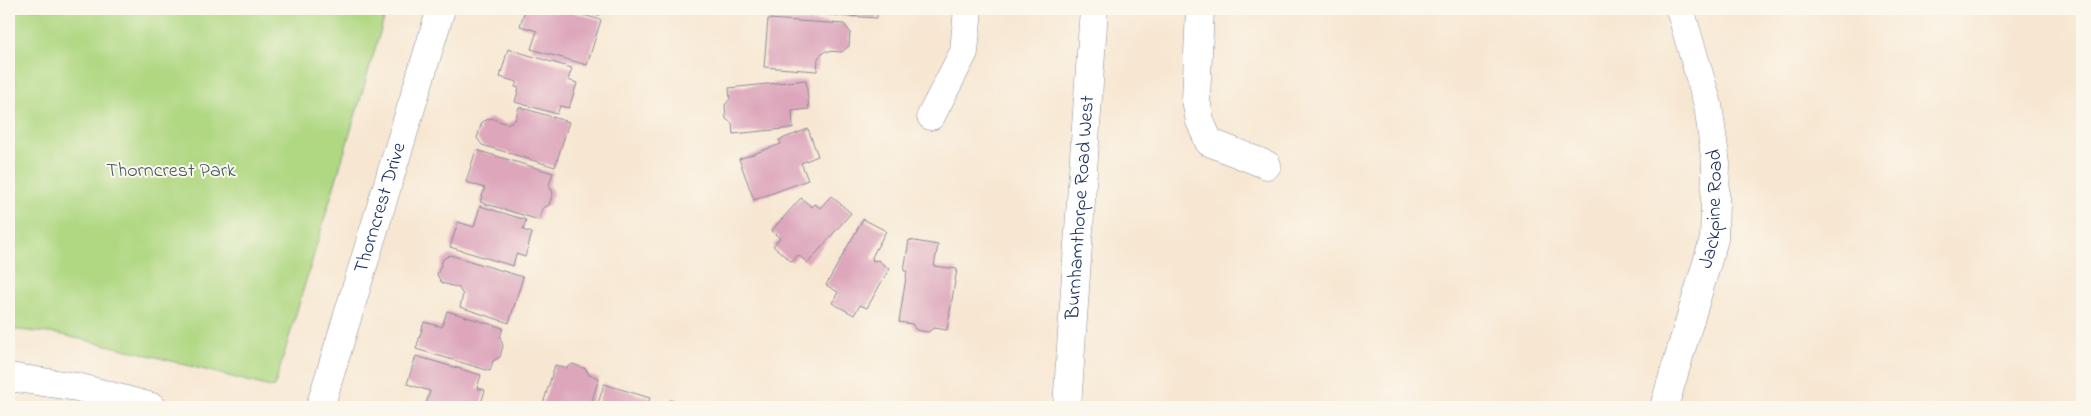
<svg xmlns="http://www.w3.org/2000/svg" width="2091" height="416" viewBox="0 0 2091 416" font-family="'Indie Flower',sans-serif">
<style>
.green{fill:#b0d883;stroke:#668470}
.building{fill:#dda6bb}
.lines{fill:none;stroke-linecap:round;stroke-linejoin:round}
.minor-casing{stroke:#898b98;stroke-width:29}
.tertiary-casing{stroke:#898b98;stroke-width:29}
.secondary-casing{stroke:#898b98;stroke-width:29}
.minor{stroke:#fff;stroke-width:28}
.tertiary{stroke:#fff;stroke-width:28}
.secondary{stroke:#fff;stroke-width:28}
.labels{text-anchor:middle;dominant-baseline:central;stroke-width:4;stroke-linejoin:round;paint-order:stroke}
.park-label{font-size:20px;fill:#405967;stroke:#fbf7ec}
.street-label{font-size:20px;fill:#1b2f5e;stroke:#fbf7ec}
</style>
<rect width="100%" height="100%" fill="#fbf7ec"/>
<filter id="ink" filterUnits="userSpaceOnUse"><feTurbulence type="fractalNoise" baseFrequency=".02" numOctaves="2"/><feDisplacementMap in="SourceGraphic" scale="10" xChannelSelector="R" yChannelSelector="G"/><feConvolveMatrix kernelMatrix="1 2 1 2 8 2 1 2 1" color-interpolation-filters="sRGB"/></filter>
<filter id="wash" filterUnits="userSpaceOnUse"><feTurbulence type="fractalNoise" baseFrequency=".0096" numOctaves="4" result="noise"/><feDisplacementMap in="SourceGraphic" scale="20" xChannelSelector="R" yChannelSelector="G"/><feGaussianBlur stdDeviation="1.12" result="paint"/><feColorMatrix in="noise" values="0 0 0 0 0 0 0 0 0 0 0 0 0 0 0 0 0 1.4 0 .05"/><feComposite in="paint" operator="in"/></filter>
<g filter="url(#wash)">
<rect width="100%" height="100%" fill="#f7e7d2"/>
<path class="green" d="M9,9H387L274,388L137,352L58,334L9,329Z"/>
<g id="blocks">
<path class="building" d="M525,9H562L601,20L587,65L531,49L537,31L520,26Z
M581,9H602L600,15Z
M801,9H877V18L800,13Z
M768,19L844,24L850,32L849,46L842,52L825,51L818,58L817,71L764,67Z
M508,49L572,68L568,80L577,83L569,108L560,106L557,114L515,102L519,88L515,87L517,82L500,77Z
M806,80L809,109L792,111L793,128L733,134L732,123L726,119L725,105L730,99L729,88Z
M519,107L569,122L555,167L482,145L477,138L482,122L491,118L507,124L515,120Z
M808,129L818,156L801,163L808,180L754,200L739,159L781,144L779,140Z
M476,150L553,173L549,185L553,193L549,205L542,209L539,220L480,202L485,188L466,182Z
M831,196L851,213L808,263L798,255L792,262L773,246L780,238L771,231L801,198L812,207L815,204L820,208Z
M480,206L526,220L523,230L532,233L525,257L516,254L513,266L450,247L458,222L474,227Z
M863,219L886,231L872,257L873,261L878,260L889,269L867,308L860,305L854,315L832,303L838,292L826,285Z
M909,240L938,245L934,266L957,269L947,330L934,328L928,332L916,330L912,324L899,322L907,271H904Z
M450,255L523,277L509,323L460,307L463,295L459,288L442,283L437,275L443,259Z
M447,311L503,328L500,337L503,346L500,357L493,361L490,371L416,349L424,322L442,327Z
M416,356L481,375L477,388L485,390L480,407H425L430,391L407,384Z
M573,364L586,369L589,375L599,378L590,407H542L555,365L566,368Z
M604,384L650,398L647,407H597Z
M670,400L695,405V407H669Z"/>
</g>
</g>
<g filter="url(#ink)">
<use href="#blocks" fill-opacity="0" stroke="#898b98" stroke-width="1"/>
<g class="lines">
<defs>
<g id="minor">
<path d="M1200,9L1196,100L1200,121L1209,142L1267,165"/>
<path d="M931,116L964,52L968,9"/>
<path id="s1" d="M320,407L441,9"/>
<path id="s2" d="M1664,407L1714,239L1716,164L1708,105L1680,9"/>
</g>
<path id="tertiary" d="M9,377L77,387L152,407"/>
<g id="secondary">
<path id="s3" d="M1067,407L1094,9"/>
</g>
</defs>
<use href="#minor" class="minor-casing"/>
<use href="#tertiary" class="tertiary-casing"/>
<use href="#secondary" class="secondary-casing"/>
<use href="#minor" class="minor"/>
<use href="#tertiary" class="tertiary"/>
<use href="#secondary" class="secondary"/>
</g>
</g>
<g class="labels">
<g class="park-label">
<text x="171" y="171">Thorncrest Park</text>
</g>
<g class="street-label">
<text stroke="none"><textPath href="#s1" startOffset="208">Thorncrest Drive</textPath></text>
<text stroke="none"><textPath href="#s3" startOffset="200">Burnhamthorpe Road West</textPath></text>
<text stroke="none"><textPath href="#s2" startOffset="205">Jackpine Road</textPath></text>
</g>
</g>
<rect width="2091" height="416" fill="none" stroke="#fbf7ec" stroke-width="30"/>
</svg>
